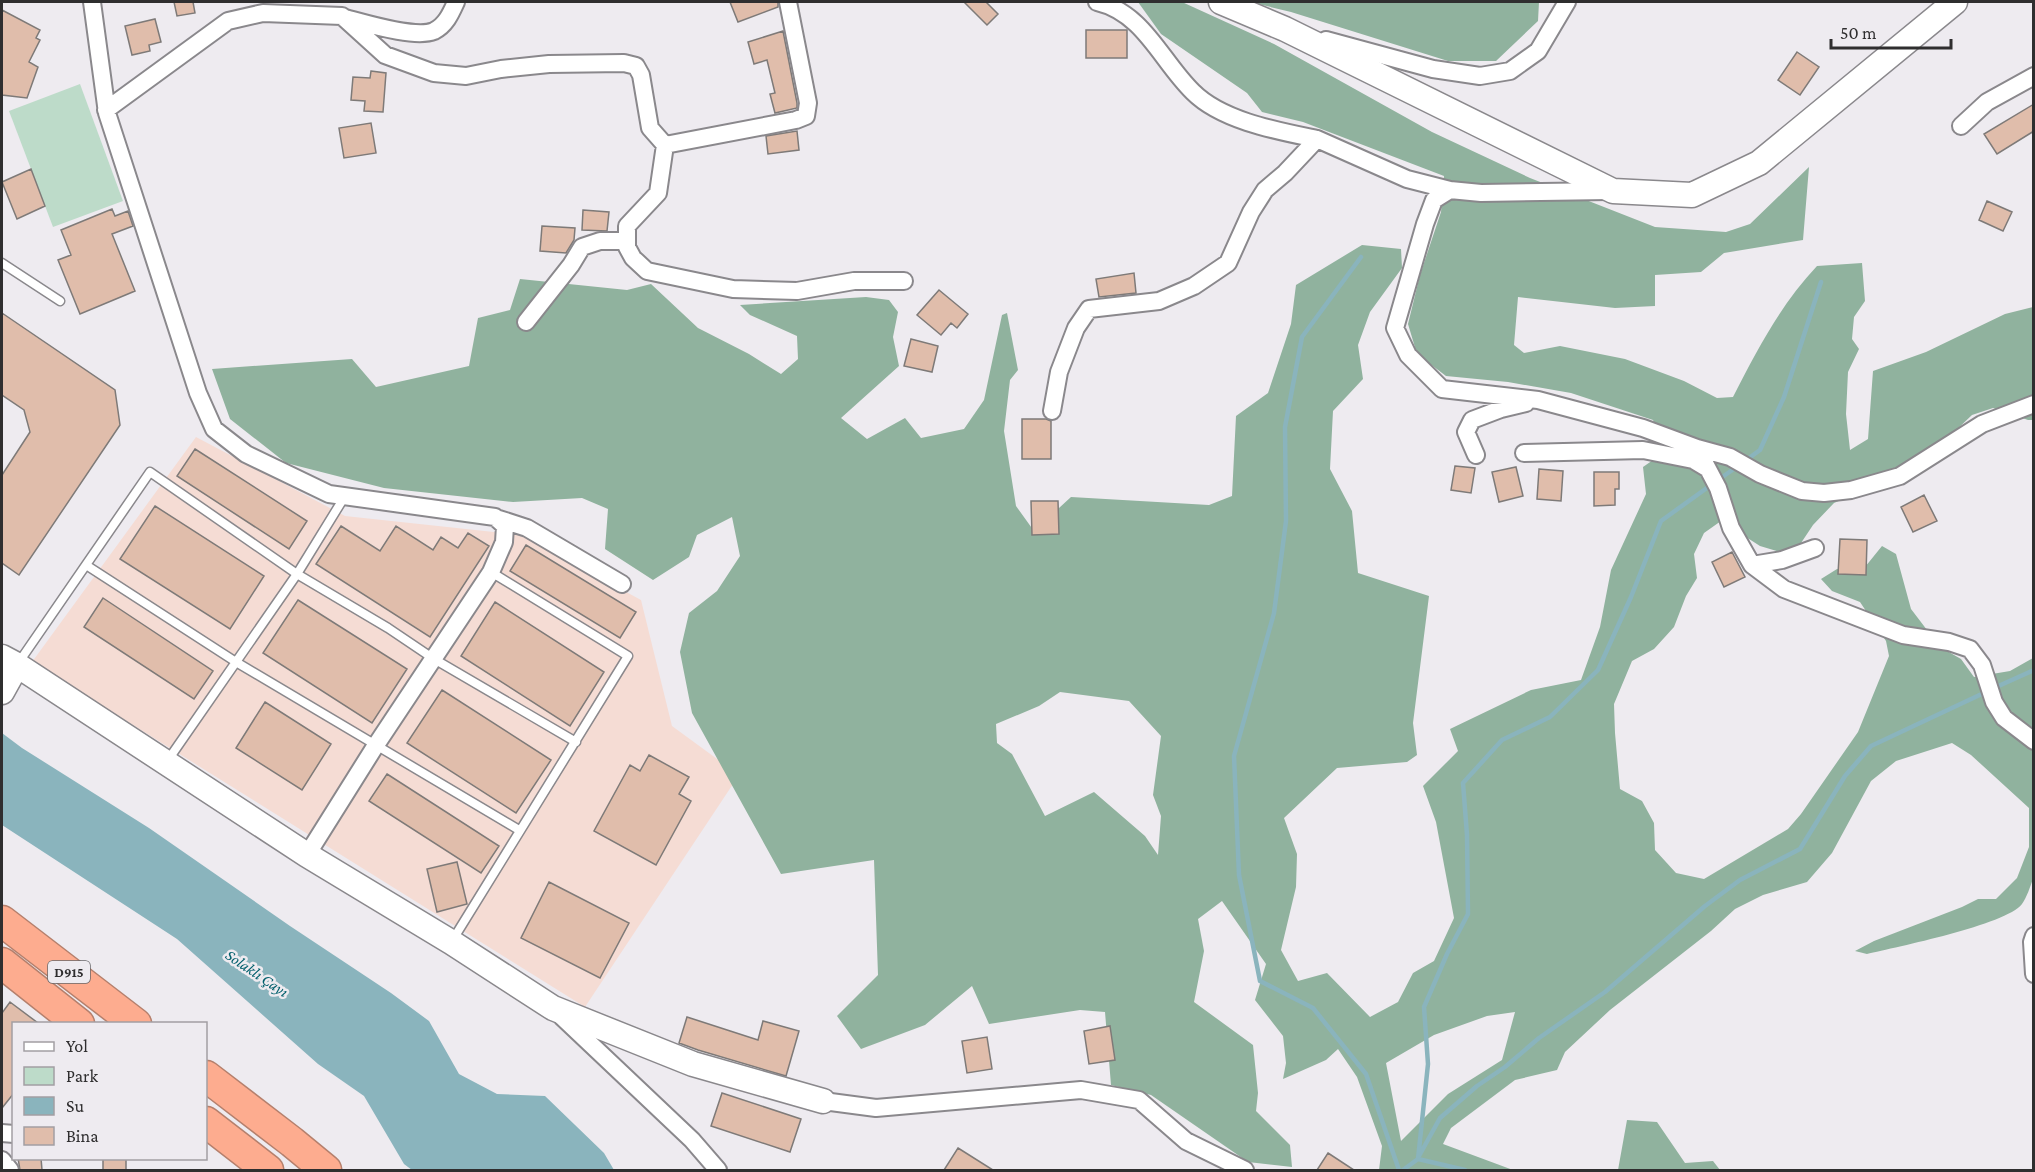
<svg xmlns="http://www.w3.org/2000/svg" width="2035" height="1172" viewBox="0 0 2035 1172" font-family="'Crimson Pro',serif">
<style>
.industrial{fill:#f5dcd4}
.green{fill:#bddbc9}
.forest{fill:#90b29e;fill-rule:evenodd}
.water{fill:#8ab4bd}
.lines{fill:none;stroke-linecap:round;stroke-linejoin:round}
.stream{stroke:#8ab4bd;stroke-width:4.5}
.building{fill:#e0bdab;stroke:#7e7a78;stroke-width:1.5}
.lane-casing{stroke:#8a888c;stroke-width:11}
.street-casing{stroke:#8a888c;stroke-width:20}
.secondary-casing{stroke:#8a888c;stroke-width:27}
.highway-casing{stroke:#b5806d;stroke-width:33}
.lane{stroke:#fff;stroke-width:8}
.street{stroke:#fff;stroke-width:16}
.secondary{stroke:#fff;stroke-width:24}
.highway{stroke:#fdac8f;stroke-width:30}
.labels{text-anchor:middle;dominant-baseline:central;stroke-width:5;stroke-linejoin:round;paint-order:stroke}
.shield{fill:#eeebf0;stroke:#686769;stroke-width:1.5}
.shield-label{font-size:14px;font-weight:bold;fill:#2f2e2f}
.water-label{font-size:16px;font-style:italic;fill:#015f6c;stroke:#eeebf0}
</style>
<rect width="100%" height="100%" fill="#eeebf0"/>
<path class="industrial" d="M196,437L345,516L521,535L641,600L672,726L739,775L585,1007L32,662Z"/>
<path class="green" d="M80,84L123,201L53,227L9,111Z"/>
<path class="forest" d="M1138,2H1182L1274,44L1432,132L1530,178L1655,227L1726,232L1750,224L1809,167L1803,240L1724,253L1701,272L1655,275V306L1615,308L1518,297L1514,345L1524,353L1560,346L1625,359L1684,381L1717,398L1733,397C1757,350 1781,304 1817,266L1862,263L1865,301L1854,317L1852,339L1859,349L1848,372L1846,414L1850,450L1868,439L1873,371L1926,352L2005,314L2033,307V420H2028L1993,408L1972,415L1950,436L1887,480L1834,503L1813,525L1797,549L1780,552L1760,546L1721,521L1704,533L1694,554L1697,578L1686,596L1674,627L1654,649L1632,661L1614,704L1615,733L1620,789L1642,801L1654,823L1655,850L1676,873L1704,879L1788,829L1801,814L1858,732L1889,656L1886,641L1860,602L1832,591L1821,579L1837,569L1865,567L1882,546L1896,554L1911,609L1940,647L1961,659L1974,677L2010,671L2033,658V879C2030,887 2027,897 2022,904C2006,925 1896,947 1867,954L1855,951L1874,941L1962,907L1978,899H1996L2017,878L2029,847V808L1971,755L1952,743L1896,761L1871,781L1832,853L1807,882L1763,895L1735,909L1711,931L1610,1010L1565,1052L1557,1070L1515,1080L1451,1128L1443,1144L1513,1170H1379L1382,1146L1357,1077L1338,1049L1326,1060L1283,1079L1286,1063L1283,1036L1255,1000L1266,964L1222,901L1198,919L1204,951L1194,1002L1253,1045L1258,1093L1256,1111L1290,1145L1292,1167L1248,1162L1151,1095L1111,1085L1105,1012L1080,1010L989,1024L972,986L925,1025L861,1049L837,1016L878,975L874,860L781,874L692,713L680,652L689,613L717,591L740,556L732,517L697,535L689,557L653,580L605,549L608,509L582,498L513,502L384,488L286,463L230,419L212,369L352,359L376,387L469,366L478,318L510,310L520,279L627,290L651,284L698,328L749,354L781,374L798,359L797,336L750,315L740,305L866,297L889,300L898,312L893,337L899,366L841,418L867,439L905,418L921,438L964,429L984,400L1002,315L1007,313L1018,370L1010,380L1004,431L1016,506L1034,531L1071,497L1209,505L1232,496L1236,416L1268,393L1291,324L1296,285L1362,245L1401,249L1402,268L1370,312L1358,345L1363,379L1333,411L1330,469L1352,511L1358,573L1429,596L1413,723L1417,755L1407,762L1337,768L1284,818L1297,854L1296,887L1281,950L1298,981L1327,973L1370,1017L1398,1002L1413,973L1434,961L1454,918L1436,822L1423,786L1458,751L1450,729L1531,690L1581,680L1600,627L1611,570L1646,494L1643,467L1666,451L1653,420L1571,393L1508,382L1446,376L1417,354L1408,324L1420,275L1441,212L1444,176L1303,122L1262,112L1247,93L1161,34ZM1060,692L1129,701L1161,736L1153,795L1161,816L1158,855L1145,836L1094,792L1045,816L1012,754L997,743L996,724L1039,706ZM1515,1012L1502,1060L1448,1094L1401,1141L1386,1063L1434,1035L1487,1016Z
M1250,2H1539L1538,21L1496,61H1448L1291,12Z
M1627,1120L1657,1122L1685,1163L1713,1161L1720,1170H1618Z"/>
<path class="water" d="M2,733L22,748L149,828L290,926L391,993L429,1021L459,1074L497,1094L545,1096L604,1153L614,1170H412L404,1164L364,1096L318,1064L177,939L2,825Z"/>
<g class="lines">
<path class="stream" d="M1361,257L1302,337L1285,427L1286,521L1274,613L1234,756L1239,875L1260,981L1313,1008L1366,1074L1399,1170
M1745,461L1760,450L1784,397L1821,282
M1718,480L1738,466
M1994,688L2034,670
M1419,1156L1440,1118L1477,1086L1505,1067L1539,1038L1605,992L1705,906L1740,880L1800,849L1845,776L1871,746L1986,692
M1418,1159L1428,1064L1424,1007L1447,954L1468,914L1467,835L1463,783L1502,740L1550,717L1598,670L1631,597L1661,521L1711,485
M1403,1170L1418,1159L1465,1170"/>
</g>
<path class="building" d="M174,2H193L195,13L177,16Z
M730,2H778V7L738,22Z
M964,2H986L998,14L987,25Z
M2,10L40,30L36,38L40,40L29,62L38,67L27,98L2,95Z
M155,19L161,42L149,45L150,51L132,55L125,26Z
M1086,30H1127V58H1086Z
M783,31L797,103V108L775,113L770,94L775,93L767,60L754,64L748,42Z
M1797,52L1819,67L1800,95L1778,80Z
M371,71L386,73L383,112L364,111L365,101L351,100L353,77L370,78Z
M2034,104V131L1997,154L1984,134Z
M371,123L376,153L344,158L339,128Z
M797,131L799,150L768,154L766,136Z
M31,169L45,206L17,219L2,182Z
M1987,201L2012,212L2003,231L1979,220Z
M112,209L115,216L128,211L133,226L112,234L135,291L80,314L58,260L71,255L61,230Z
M583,210L609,212L607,231L582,230Z
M542,226L575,228L574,240L566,253L540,251Z
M1134,273L1136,293L1099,297L1096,279Z
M939,290L968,314L957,328L951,323L941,335L917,315Z
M2,313L115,390L120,425L19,575L2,563V475L30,432L24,410L2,395Z
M911,339L938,346L932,372L904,366Z
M1022,419H1046L1051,421V459H1022Z
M195,449L307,521L289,549L177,476Z
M1455,466L1475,468L1471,493L1451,490Z
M1516,467L1523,496L1499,502L1492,472Z
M1539,469L1563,471L1561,501L1537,499Z
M1594,472H1619V489H1615V505L1594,506Z
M1924,495L1937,521L1913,532L1901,507Z
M1031,501H1058L1059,534L1032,535Z
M155,506L264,576L230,629L120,559Z
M341,526L380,551L396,526L433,550L441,537L458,548L468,533L489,546L430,637L316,564Z
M1840,539L1867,540L1866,575L1838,574Z
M526,545L636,612L620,638L510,571Z
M1732,552L1745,577L1724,587L1712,562Z
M103,598L213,671L194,699L84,627Z
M298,600L407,669L372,723L263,653Z
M495,602L604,672L570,726L461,656Z
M442,690L551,760L516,813L407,743Z
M265,702L331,744L302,790L236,748Z
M649,755L689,777L679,794L691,801L656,865L594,831L630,765L640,771Z
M387,774L499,846L481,873L369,801Z
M457,862L467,904L437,912L427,869Z
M549,882L629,923L600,978L521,938Z
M10,1002L38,1023H14V1093L2,1108V1013Z
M687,1017L758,1040L763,1021L799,1031L786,1076L698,1050L679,1043Z
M1110,1026L1115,1060L1089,1064L1084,1031Z
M987,1037L992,1069L967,1073L962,1041Z
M722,1093L801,1119L790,1152L711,1126Z
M958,1148L993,1170H944Z
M1328,1153L1354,1170H1317Z
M18,1158H41L42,1170H20Z
M103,1158H126V1170H103Z"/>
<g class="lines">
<defs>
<path id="lane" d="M2,263L60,301
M86,565L236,662L519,830
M19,662L150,472L297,574L388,628L434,659L576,742
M168,760L297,574L345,496
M452,941L628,656L491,572"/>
<path id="street" d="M92,2L107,113L198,393L214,429L246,454L329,494L495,517L505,526L504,542L491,572L376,745L307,855
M1097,2C1144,13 1161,61 1193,92C1222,121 1278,131 1317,139
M345,18C365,23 415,39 434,31C446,25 451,13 456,2
M1326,40L1433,69L1480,76L1510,71L1538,51L1567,2
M106,110L228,21L263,13L342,16L385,55L434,73L466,76L501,69L549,64L624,63L636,66L641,75L650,128L665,145L658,193L627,226V247L633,258L647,271L733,289L797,291L854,281H904
M1961,126L1987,102L2034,76
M665,145L796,120L806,116L808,103L788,2
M1609,191L1481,193L1450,190L1434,200L1425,224L1395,328L1408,355L1442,389L1538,400L1643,428L1697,448L1718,488L1731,528L1752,565L1784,589L1903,635L1949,642L1970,649L1982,665L1994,702L2004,718L2034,741
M526,322L571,265L582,247L600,241H627
M1052,411L1059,372L1076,328L1089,309L1159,301L1194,286L1228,263L1251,212L1265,190L1285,173L1317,139L1407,179L1450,190
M1697,448L1730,457L1760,474L1802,491L1824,493L1851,490L1900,476L1982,424L2034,404
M1524,453L1643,450L1693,460L1708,469
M1476,455L1466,432L1472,420L1501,409L1526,403
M496,518L527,528L622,584
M1752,565L1782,560L1815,548
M2034,936L2032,942L2034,974
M562,1017L692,1140L718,1170
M823,1101L876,1108L1081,1090L1139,1100L1186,1141L1245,1170
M2,1133L14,1134
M2,1160L10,1170"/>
<path id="secondary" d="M1221,2L1285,29L1613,191L1692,195L1759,163L1955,2
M2,657L17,665L307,855L451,942L553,1008L693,1064L823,1101
M2,692L17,665"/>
<path id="highway" d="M2,921L136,1024
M2,963L79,1024
M206,1076L292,1142L326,1170
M206,1122L268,1170"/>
</defs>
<use href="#lane" class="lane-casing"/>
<use href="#street" class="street-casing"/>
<use href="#secondary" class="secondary-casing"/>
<use href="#highway" class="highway-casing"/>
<use href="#lane" class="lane"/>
<use href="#street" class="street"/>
<use href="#secondary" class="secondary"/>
<use href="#highway" class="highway"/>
</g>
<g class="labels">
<rect class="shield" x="48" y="961" width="42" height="22" rx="4.5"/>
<g class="shield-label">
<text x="69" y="972">D915</text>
</g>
<g class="water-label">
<text transform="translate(257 973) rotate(34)">Solaklı Çayı</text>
</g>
</g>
<rect width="2035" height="1172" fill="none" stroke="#2f2e2f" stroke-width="6"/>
<rect x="12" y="1022" width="195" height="138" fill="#eeebf0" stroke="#a29fa3" stroke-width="1.5"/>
<rect x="24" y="1042" width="30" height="9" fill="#ffffff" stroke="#a29fa3" stroke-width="1.5"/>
<text x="66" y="1052" font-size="18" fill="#2f2e2f">Yol</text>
<rect x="24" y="1067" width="30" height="18" fill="#bddbc9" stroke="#a29fa3" stroke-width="1.5"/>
<text x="66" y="1082" font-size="18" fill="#2f2e2f">Park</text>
<rect x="24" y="1097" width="30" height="18" fill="#8ab4bd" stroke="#a29fa3" stroke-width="1.5"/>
<text x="66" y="1112" font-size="18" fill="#2f2e2f">Su</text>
<rect x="24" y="1127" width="30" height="18" fill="#e0bdab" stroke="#a29fa3" stroke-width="1.5"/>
<text x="66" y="1142" font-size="18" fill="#2f2e2f">Bina</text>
<path d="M1831 39v9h120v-9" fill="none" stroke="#2f2e2f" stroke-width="3"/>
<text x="1840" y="39" font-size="18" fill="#2f2e2f" stroke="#eeebf0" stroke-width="4.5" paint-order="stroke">50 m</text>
</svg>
